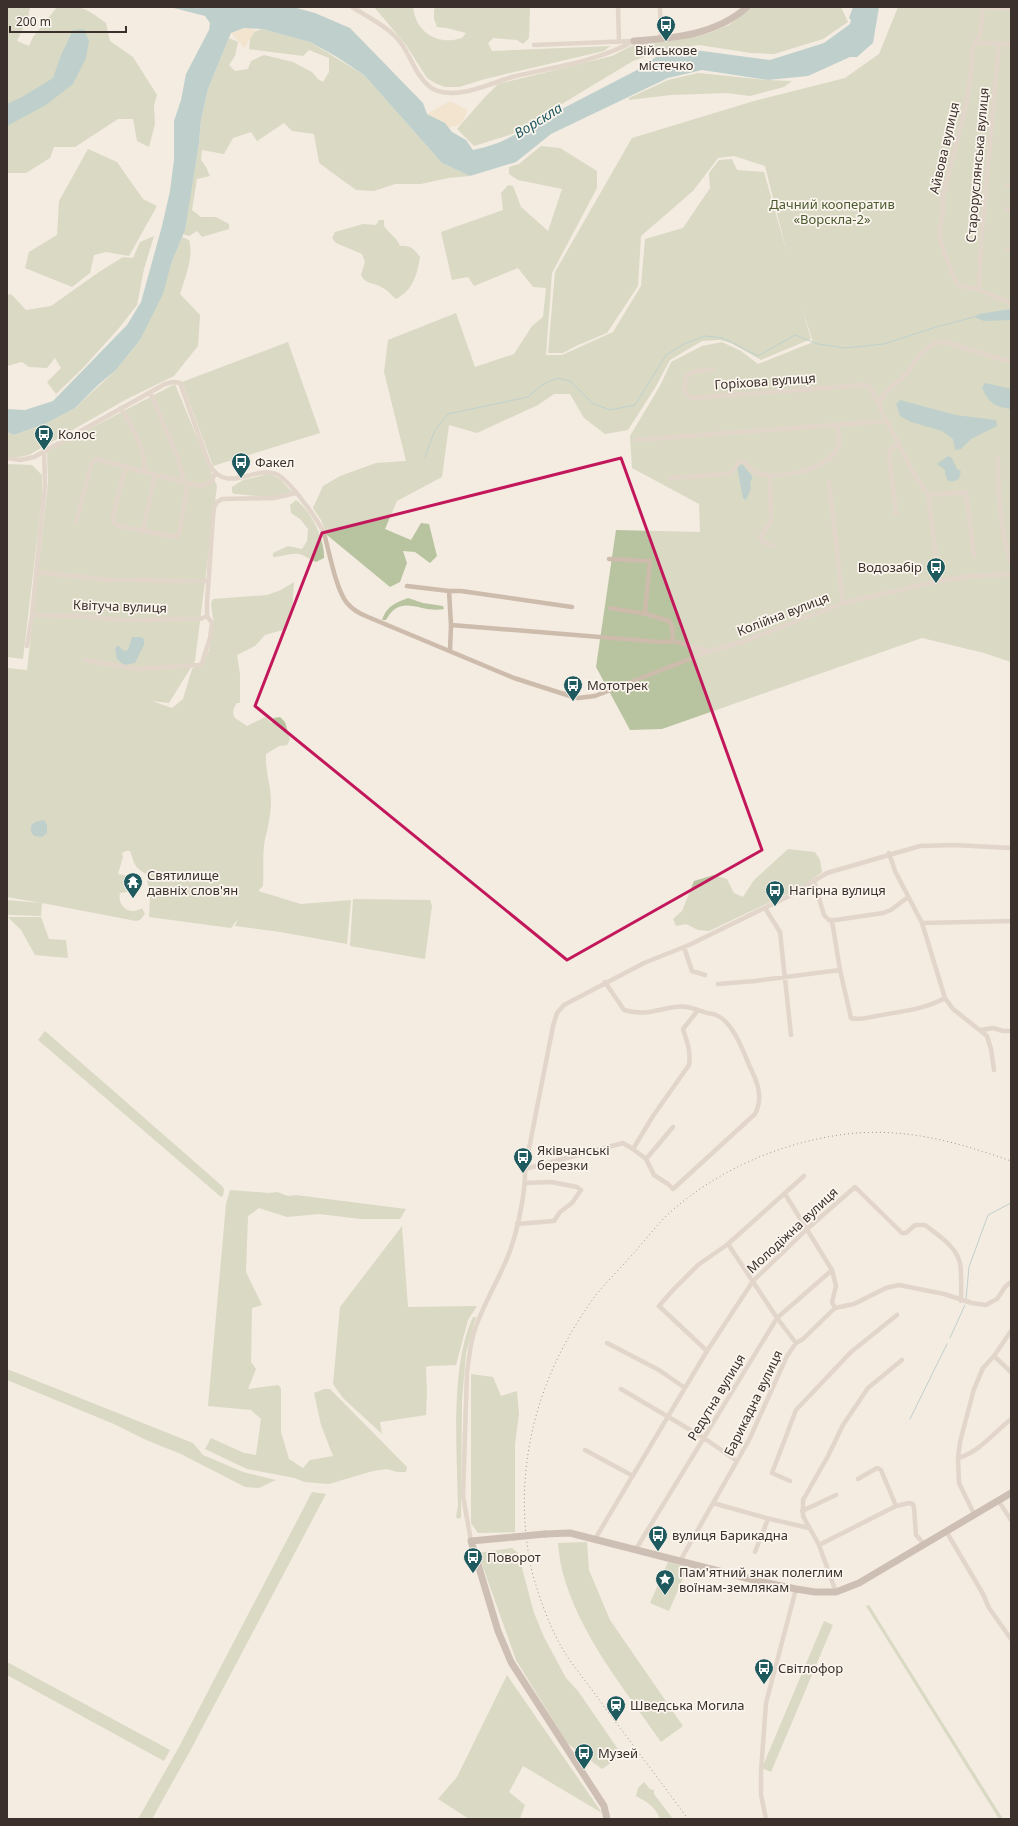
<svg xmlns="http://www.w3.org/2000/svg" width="1018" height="1826" viewBox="0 0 1018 1826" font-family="'Noto Sans',sans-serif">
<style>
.green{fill:#b8c4a0}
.sand{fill:#efdcb8}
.water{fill:#7fb0b2}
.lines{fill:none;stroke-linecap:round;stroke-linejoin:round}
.stream{stroke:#7fb0b2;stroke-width:1}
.street{stroke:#cdbbac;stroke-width:4.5}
.secondary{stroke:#a18a7d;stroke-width:7}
.rail{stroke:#3b302b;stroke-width:1;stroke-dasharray:1 3;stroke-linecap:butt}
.secondary-bridge{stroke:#a18a7d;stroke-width:7}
.marked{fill:none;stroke:#c2185b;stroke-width:3;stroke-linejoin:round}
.labels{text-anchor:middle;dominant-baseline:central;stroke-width:3.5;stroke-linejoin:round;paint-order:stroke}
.poi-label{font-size:13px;fill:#3b302b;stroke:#fbf5ee;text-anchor:start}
.street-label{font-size:13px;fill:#3b302b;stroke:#fbf5ee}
.park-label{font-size:13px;fill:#4a5a2e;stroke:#fbf5ee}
.water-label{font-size:14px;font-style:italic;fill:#1f5a5e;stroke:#fbf5ee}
</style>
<rect width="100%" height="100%" fill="#f4ebe1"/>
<path class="green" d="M7,7H30L28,18L17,41L29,46L33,37L57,7C85,7 84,7 106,23L110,41L133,57L157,95L154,105L155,124L149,147L137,141L133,119H118L75,147H54L50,158L26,173H7Z
M374,7H413C416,33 438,46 462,38L466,33L447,28L437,27L434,19V9L438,7H530L529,38L523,44L517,40L493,38L488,43L492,51L610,46L604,51L485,79L459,87H445L435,83L427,78L406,45Z
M752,7H841L848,22L823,39L774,54L751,53L699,45L662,51L633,61L512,134L474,146L457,129L485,97L498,84L612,56L637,43L709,33L729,25Z
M898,7H1011V662L984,653L922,638L662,729L630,730L596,667L616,530L700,532L699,504L632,468L630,436L661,384L671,362L702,346L722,342L741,351L758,364L813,342L802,308L811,339L761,360L731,343L720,340L702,341L670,360L655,388L628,430L605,434L584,418L570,394H554L538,405L477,433L449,425L442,477L397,501L385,529L411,540L421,523L429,524L437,556L430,563L415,552L403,551L407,563L400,582L390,587L327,535L321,520L313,508L323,486L340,476L376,463L406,461L384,372L388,340L456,313L475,367L514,354L532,326L543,317L546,288L533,287L518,268L474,286L468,277L452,280L441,232L503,210L501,193L508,185L513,186L521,207L548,231L562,189L518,180L509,174V167L519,164L541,146L560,148L597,171V188L552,273L546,355H562L613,332L641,286L645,239L683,228L710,188L709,173L719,160L732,159L737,170L764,172L787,253L765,166L734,156L718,158L693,191L641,236L638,286L607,333L576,346L563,353H548L555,272L632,138L754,101L845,78L879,54Z
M262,29L310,42L364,75L442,163L470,176L448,178L421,184H395L374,191L356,190L319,163L314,134L292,131L284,123L257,141L251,132L233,138L224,154L202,150L201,160L206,167L210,176L197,179L192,210L201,217H216L229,224V229L202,237L197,231L189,236L183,234L199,143L201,120L208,89L229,38L238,42L235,56L229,65L235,71L248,69L251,61L264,55L293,62L312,72L318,79L323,82L329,72V58L309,50L303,56L249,49L251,33Z
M698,73C729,75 760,81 792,81L784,87L750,96L727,93L671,95L629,100V98L668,80Z
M88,149L117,162L143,199L157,206L129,256L106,252L94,255L90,273L72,287L25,268L29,252L57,235L59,201Z
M379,220H384V226C389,234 397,237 400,246C410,245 414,249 420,257C417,275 413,290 396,299C392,296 388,290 383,288C374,282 366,285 361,275L365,262L362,254L336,243L332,238L335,232L363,224L376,225Z
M154,236L144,269L137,305L119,328L83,368L56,394L47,382L61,368L55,358L47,368L29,367L22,362L7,366V295L11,294L26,310L51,306L99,272L123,257L133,258L140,242Z
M182,237L189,240C194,258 185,277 180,294L200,315L198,346L174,376L125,400L29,455L14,458L7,456V432L14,435L47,423L75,408L116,370L140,340Z
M288,342L320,433L213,466L182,382Z
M175,384L217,486L195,661L169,703L152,701L172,708L183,699L192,669L203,661L209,651L214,623L212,612L211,603L213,599L267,595L281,590L294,582L292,613L286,629L265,635L255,646L237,655L240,674V703H237C233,708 232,713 235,718L247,726L265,717L272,723L274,718L280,717L285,722L290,739L287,745L279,746L266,754C265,772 272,788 271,806C270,817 268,828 265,839C262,854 264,871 263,886L258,891L301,904L351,900L347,944L280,932L235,926L238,919L231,928L149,917L150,895L146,874C133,866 135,864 130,851H126L122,853L123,857L118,874L129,876L131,885L127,892L120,893C117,907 130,916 142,908L145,914L140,920L136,921L42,903L41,916L9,915L7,913V900L41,903L7,897V668L27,670L48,483L47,451Z
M7,464L32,465L42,475V498L23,659L7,657Z
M269,474L280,479L292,492C276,500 252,495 234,494L232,492V487L243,480Z
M296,500C311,511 325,539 324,558L316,562C311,560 307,557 302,555C294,551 282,557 273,557V553L288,546L302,549L307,541L308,529L300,519L291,513L290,505Z
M408,598L423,603L443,606L444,609C421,614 401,592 386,620H382C387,606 395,603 408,598Z
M788,849L815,852L820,860L822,872L800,888L709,931L698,930L686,924L676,926L673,919L682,911L694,881L714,875L727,879L734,893L743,897L754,880Z
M353,899L430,900L432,906L425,959L350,946Z
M8,917H41L49,939L66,940L68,958L35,955L21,930Z
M45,1031L221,1185L224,1189L223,1196L221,1197L38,1040Z
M230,1190L269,1193L277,1192L288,1196L296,1195L406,1209L400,1219H361L319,1214L287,1217L259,1208L248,1216L246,1272L262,1305L252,1308L251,1362L256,1369L248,1389L278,1385L281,1388V1432L289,1459L303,1468L310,1460L333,1456L321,1425L314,1393L324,1389H330L407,1467L406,1472H397L387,1469L373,1471L329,1484L304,1482L295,1478L247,1469L205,1449L211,1438L244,1453L256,1455L261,1419L251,1410L208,1406L226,1204Z
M402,1226L408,1307L477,1306L468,1320L456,1365L429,1366L426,1367L427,1393L426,1415L380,1422L382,1434L343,1398L333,1384L340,1307Z
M473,1317H476L466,1353L462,1400L461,1517L459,1519L456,1517L458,1506C457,1451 450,1366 473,1317Z
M7,1369L193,1443L203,1455L243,1472L276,1480L259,1488L245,1487L181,1454L146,1440L114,1424L7,1380Z
M471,1374L493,1377L501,1396L517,1391L519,1414L515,1444V1532L478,1533L471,1523Z
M312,1492L326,1494L190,1751L152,1819H138L179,1747Z
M587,1542L589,1570L610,1620L683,1726L661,1742C625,1690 578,1633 562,1570C560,1562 559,1552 558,1543Z
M512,1548L518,1553L534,1613L544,1637L566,1678L578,1691L622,1755L602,1769L567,1743L516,1660L478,1553Z
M668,1562L688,1567L669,1611L650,1603Z
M869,1605L1003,1819H999L866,1606Z
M824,1621L833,1625L771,1772L762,1768Z
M7,1662L170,1750L164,1761L7,1675Z
M507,1675L602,1813L523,1766L509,1792L525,1805L520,1819H469L438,1799L457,1777Z
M644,1782L650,1789L654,1790V1794L673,1819H660C655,1806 647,1802 636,1796L638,1788Z"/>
<path class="sand" d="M244,28L256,30L244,48L231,33Z
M450,101L467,110L462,124L448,128L445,123L427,114Z"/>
<path class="water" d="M170,7H293L315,13L350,28L423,103L427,114L445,123L452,132L466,140L473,150C493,146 508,140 525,128L639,69L656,57L695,50L770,60L824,43L850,24L851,20L849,18L853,7H879L873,43L857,57H850L808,76L768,80L702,70L668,78L551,134L516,162L470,176L442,163L364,75L337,57L310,42L262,29L244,28L231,33L208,89L201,120L199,143L185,230L171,264L163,294L140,340L116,370L98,385L75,408L47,423L14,435L7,432V409L25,410L53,401L127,325L141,302L162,226L170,191L174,160V121L181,100L186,74L209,30L210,23L205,16Z
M84,29L89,41L86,58L73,84L46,105L7,126V104L22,97L53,78L61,55L73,30Z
M1011,309V320L984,321L974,317L979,314Z
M985,383L1011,389V409C994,407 988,402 982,387Z
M900,400L956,415L996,420L997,426L971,439L961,449L955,450L953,439L942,431L911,422L900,416L896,404Z
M948,456L952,458L957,469L961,471L959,479C948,484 946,481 945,470L937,464Z
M742,464L752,476V479L750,482L751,488L746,500L743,498L737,467Z
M132,637H141L144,639V645L135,663L124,665L117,659L115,649L118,645L124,651L128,650Z
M44,820L47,825V833L42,837L34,836L31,832V826L35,822Z"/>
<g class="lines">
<path class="stream" d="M425,457L435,430L448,414L528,397L542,385L557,378L570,381L592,403L610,410L635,405L666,355L684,344L705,336L723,338L758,356L795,335L818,344L845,348L884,344L936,327L974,317
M966,1299L969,1267L988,1215L1011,1203
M950,1338L965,1305
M910,1419L947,1344"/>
<path class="street" d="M352,7C368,17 390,28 401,43C411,57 416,76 430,87C438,93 452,94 462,92C479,90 495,82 512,77C553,67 596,62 634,41
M618,7L619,42
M660,7L661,39
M983,7L980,35L974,43L972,52V65L967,101L943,195V212L940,228V240L950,268L958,285L979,290L1011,303
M985,7L1011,9
M974,43L1011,44
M534,45L632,41
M1008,185H1011
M1006,209L1011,210
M1008,249H1011
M979,290L981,241L999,43
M712,370L696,371L686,376L684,391L688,396L693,398L863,385L870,387L879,406
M150,392L178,458L184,482
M121,408C131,424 147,452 144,471
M636,440L887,421
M7,458L20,460L34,457L165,384L173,382L180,383L209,464C226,495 252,466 276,474C290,480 317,519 324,533C329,551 336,590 347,603C353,610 360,614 368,617L514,678L570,696L578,698L595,696L705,653L745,641L843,603L939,581L972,576L1011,574
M998,458C998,493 1000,530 1011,563
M126,466L113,516L114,523L118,526L176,537L179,533L188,483
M770,475L771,521L760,537L763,542L773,546
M670,478L727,474L732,472L739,462H744C748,465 752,472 757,473C780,480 831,470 839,444C840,438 838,431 837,425
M829,482L843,603
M928,495L966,492L974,556
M896,513L889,456L891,449L899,443
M76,522L92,462L95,459L196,485L201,486L211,482L215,474
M143,532L155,474
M609,559L650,561L645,612L649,615L669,621L672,626L673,641
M36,572L110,580L208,581
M939,581L928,495L914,474L880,408L879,402C885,391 894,385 903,377C913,367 920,351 933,344C938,341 943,342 948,343L1011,362
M407,586L449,591H461L572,607
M449,591L451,625L450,650
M610,608L646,614
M32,615L76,616L123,620L200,619L207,616
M451,625L661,642L673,641L709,651
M27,646L32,615L45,485L44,451
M85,660L136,669L199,665L202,663L210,638L212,623L207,616V602L213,517L214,508L217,502L222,499L274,498L296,493
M889,853L895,871L922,923L945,998L953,1009L987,1036L991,1049L994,1070
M814,881L824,915L829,920H836L883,913L891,910L908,897
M765,908L780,932L791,1035
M829,920L832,922L833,927L840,970L851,1018C861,1021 872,1016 882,1015C904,1011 925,1009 945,998
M922,923L1011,921
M684,947L692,971L705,975
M718,984L755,981L840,970
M981,1030L993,1028L1003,1031H1011
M633,1149L653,1116L689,1065C691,1051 687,1042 683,1029L698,1010
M646,1159L673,1127
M525,1169L623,1143L633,1149L646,1159L654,1175L668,1184L673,1189L755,1114C764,1097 757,1081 749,1065C743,1050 732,1021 716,1015C712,1013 708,1014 704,1012C694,1009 686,1005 675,1007C655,1010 645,1016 624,1010L605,982
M785,1194L832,1270L836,1286L832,1302L835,1308
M517,1224L554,1221L560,1212L572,1203L581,1190L577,1187L551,1182L525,1183
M728,1244L777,1318L796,1343
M607,1343L659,1370L685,1388
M707,1351L659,1306L673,1290L698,1265L728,1244L804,1176
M994,1356L1011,1372
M621,1389L704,1438L737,1461
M585,1450L633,1476
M958,1458C978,1453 995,1432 1011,1419
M858,1479L877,1468L881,1470L896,1506
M790,1481L772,1473L796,1410L851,1352L897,1315
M998,1500L1011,1520
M713,1503L766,1518L809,1528
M802,1511L836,1495
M974,1514L959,1483L958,1458L960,1442L974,1389L983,1368L994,1356L1011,1331
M946,1531L983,1594L989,1608L1011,1639
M595,1539L707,1351L753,1281L807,1229L855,1187L902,1233H906L915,1225H925C938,1235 956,1246 960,1263C962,1275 961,1289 961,1301
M471,1541L463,1496L467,1372C469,1359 470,1345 474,1332C483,1303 501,1277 511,1248C518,1228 526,1189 525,1169L553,1026L557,1013L564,1005L644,963L689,945L787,897L827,873L920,846L954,845L1011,848
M819,1545L896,1506L909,1503L913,1504L914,1508L916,1535L924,1544
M636,1549L777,1318L832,1270
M755,1552L768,1519
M680,1561L749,1440L787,1356L796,1343L803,1339L835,1308L854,1304L886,1288L899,1285L944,1294L972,1303L986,1305L997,1299L1005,1287L1011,1282
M836,1592L819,1545L803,1516V1500L828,1456L843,1425L868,1388L902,1360
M766,1819L761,1795V1771L766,1703L796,1589"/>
<path class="secondary" d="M634,41C674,38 716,35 747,7
M545,1534L570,1533L758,1581L796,1589L815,1592H836L859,1583L1011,1493
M514,1537L471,1541L498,1631L511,1662L604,1806L607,1819"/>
<path class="rail" d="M688,1819C661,1782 633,1745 605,1708C593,1690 579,1674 567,1656C552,1634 537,1593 531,1567C511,1470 537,1374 596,1295C607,1281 620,1269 632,1255C646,1240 659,1221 675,1208C721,1169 779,1144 839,1135C901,1126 954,1141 1011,1161"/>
<path class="secondary-bridge" d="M514,1537L545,1534"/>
</g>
<path d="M0 0H1018V1826H0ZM621,458L762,850L567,960L255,706L322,533Z" fill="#f4ebe1" fill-opacity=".55" fill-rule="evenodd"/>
<path class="marked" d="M621,458L762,850L567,960L255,706L322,533Z"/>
<defs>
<symbol id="bus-pin" viewBox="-11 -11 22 30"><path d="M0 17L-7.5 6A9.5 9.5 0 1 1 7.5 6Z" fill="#1f5a5e" stroke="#fbf5ee"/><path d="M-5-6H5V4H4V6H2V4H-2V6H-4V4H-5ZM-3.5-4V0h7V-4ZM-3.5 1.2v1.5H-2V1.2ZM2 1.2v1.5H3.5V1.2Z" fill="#fff"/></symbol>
<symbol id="temple-pin" viewBox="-11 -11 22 30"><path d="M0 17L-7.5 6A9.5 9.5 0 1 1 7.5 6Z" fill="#1f5a5e" stroke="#fbf5ee"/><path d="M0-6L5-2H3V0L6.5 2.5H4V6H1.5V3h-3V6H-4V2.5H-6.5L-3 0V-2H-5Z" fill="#fff"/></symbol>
<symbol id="sight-pin" viewBox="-11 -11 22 30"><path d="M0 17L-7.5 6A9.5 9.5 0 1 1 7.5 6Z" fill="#1f5a5e" stroke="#fbf5ee"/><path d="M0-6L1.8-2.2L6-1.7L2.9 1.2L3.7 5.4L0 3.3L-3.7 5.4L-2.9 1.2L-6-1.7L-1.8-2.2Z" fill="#fff"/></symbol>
<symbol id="station-pin" viewBox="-11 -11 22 30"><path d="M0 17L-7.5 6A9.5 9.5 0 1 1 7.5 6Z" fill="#1f5a5e" stroke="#fbf5ee"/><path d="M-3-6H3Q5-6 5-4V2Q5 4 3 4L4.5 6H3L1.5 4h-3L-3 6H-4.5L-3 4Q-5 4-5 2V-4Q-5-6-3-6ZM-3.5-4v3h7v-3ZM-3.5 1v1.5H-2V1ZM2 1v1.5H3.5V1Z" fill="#fff"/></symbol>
</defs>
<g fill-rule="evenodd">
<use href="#bus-pin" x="655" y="14" width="22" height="30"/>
<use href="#bus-pin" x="33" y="423" width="22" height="30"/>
<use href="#bus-pin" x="230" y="451" width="22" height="30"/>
<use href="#bus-pin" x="925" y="556" width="22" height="30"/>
<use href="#bus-pin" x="562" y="674" width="22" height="30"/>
<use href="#temple-pin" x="122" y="871" width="22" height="30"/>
<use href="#bus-pin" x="764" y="879" width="22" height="30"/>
<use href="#bus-pin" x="512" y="1146" width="22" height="30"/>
<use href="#bus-pin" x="647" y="1524" width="22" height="30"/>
<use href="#bus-pin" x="462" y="1546" width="22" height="30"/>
<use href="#sight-pin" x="654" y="1568" width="22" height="30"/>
<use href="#bus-pin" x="753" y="1657" width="22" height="30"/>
<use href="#station-pin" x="605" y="1694" width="22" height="30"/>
<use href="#bus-pin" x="573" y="1742" width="22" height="30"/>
</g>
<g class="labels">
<g class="poi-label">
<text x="666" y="50" text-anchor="middle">Військове<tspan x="666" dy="15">містечко</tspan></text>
<text x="58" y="434">Колос</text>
<text x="255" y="462">Факел</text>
<text x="922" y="567" text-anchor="end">Водозабір</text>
<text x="587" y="685">Мототрек</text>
<text x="147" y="875">Святилище<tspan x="147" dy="15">давніх слов'ян</tspan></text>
<text x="789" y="890">Нагірна вулиця</text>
<text x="537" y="1150">Яківчанські<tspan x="537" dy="15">березки</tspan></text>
<text x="672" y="1535">вулиця Барикадна</text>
<text x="487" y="1557">Поворот</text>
<text x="679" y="1572">Пам'ятний знак полеглим<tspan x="679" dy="15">воїнам-землякам</tspan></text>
<text x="778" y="1668">Світлофор</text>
<text x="630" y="1705">Шведська Могила</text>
<text x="598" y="1753">Музей</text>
</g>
<g class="street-label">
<text transform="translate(944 148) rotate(-77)">Айвова вулиця</text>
<text transform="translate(977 165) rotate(-85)">Староруслянська вулиця</text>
<text transform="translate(765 381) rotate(-4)">Горіхова вулиця</text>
<text transform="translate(120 606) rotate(2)">Квітуча вулиця</text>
<text transform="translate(783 614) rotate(-21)">Колійна вулиця</text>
<text transform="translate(792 1230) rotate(-43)">Молодіжна вулиця</text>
<text transform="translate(716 1397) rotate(-59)">Редутна вулиця</text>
<text transform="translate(753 1403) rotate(-64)">Барикадна вулиця</text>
</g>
<g class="park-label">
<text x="832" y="204">Дачний кооператив<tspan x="832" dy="15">«Ворскла-2»</tspan></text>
</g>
<g class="water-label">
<text transform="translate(538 120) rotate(-32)">Ворскла</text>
</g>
</g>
<rect width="1018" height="1826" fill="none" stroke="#3b302b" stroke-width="16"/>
<path d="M10 26v6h116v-6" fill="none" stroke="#3b302b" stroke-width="2"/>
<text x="16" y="26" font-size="12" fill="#3b302b" stroke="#fbf5ee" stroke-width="3" paint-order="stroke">200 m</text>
</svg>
